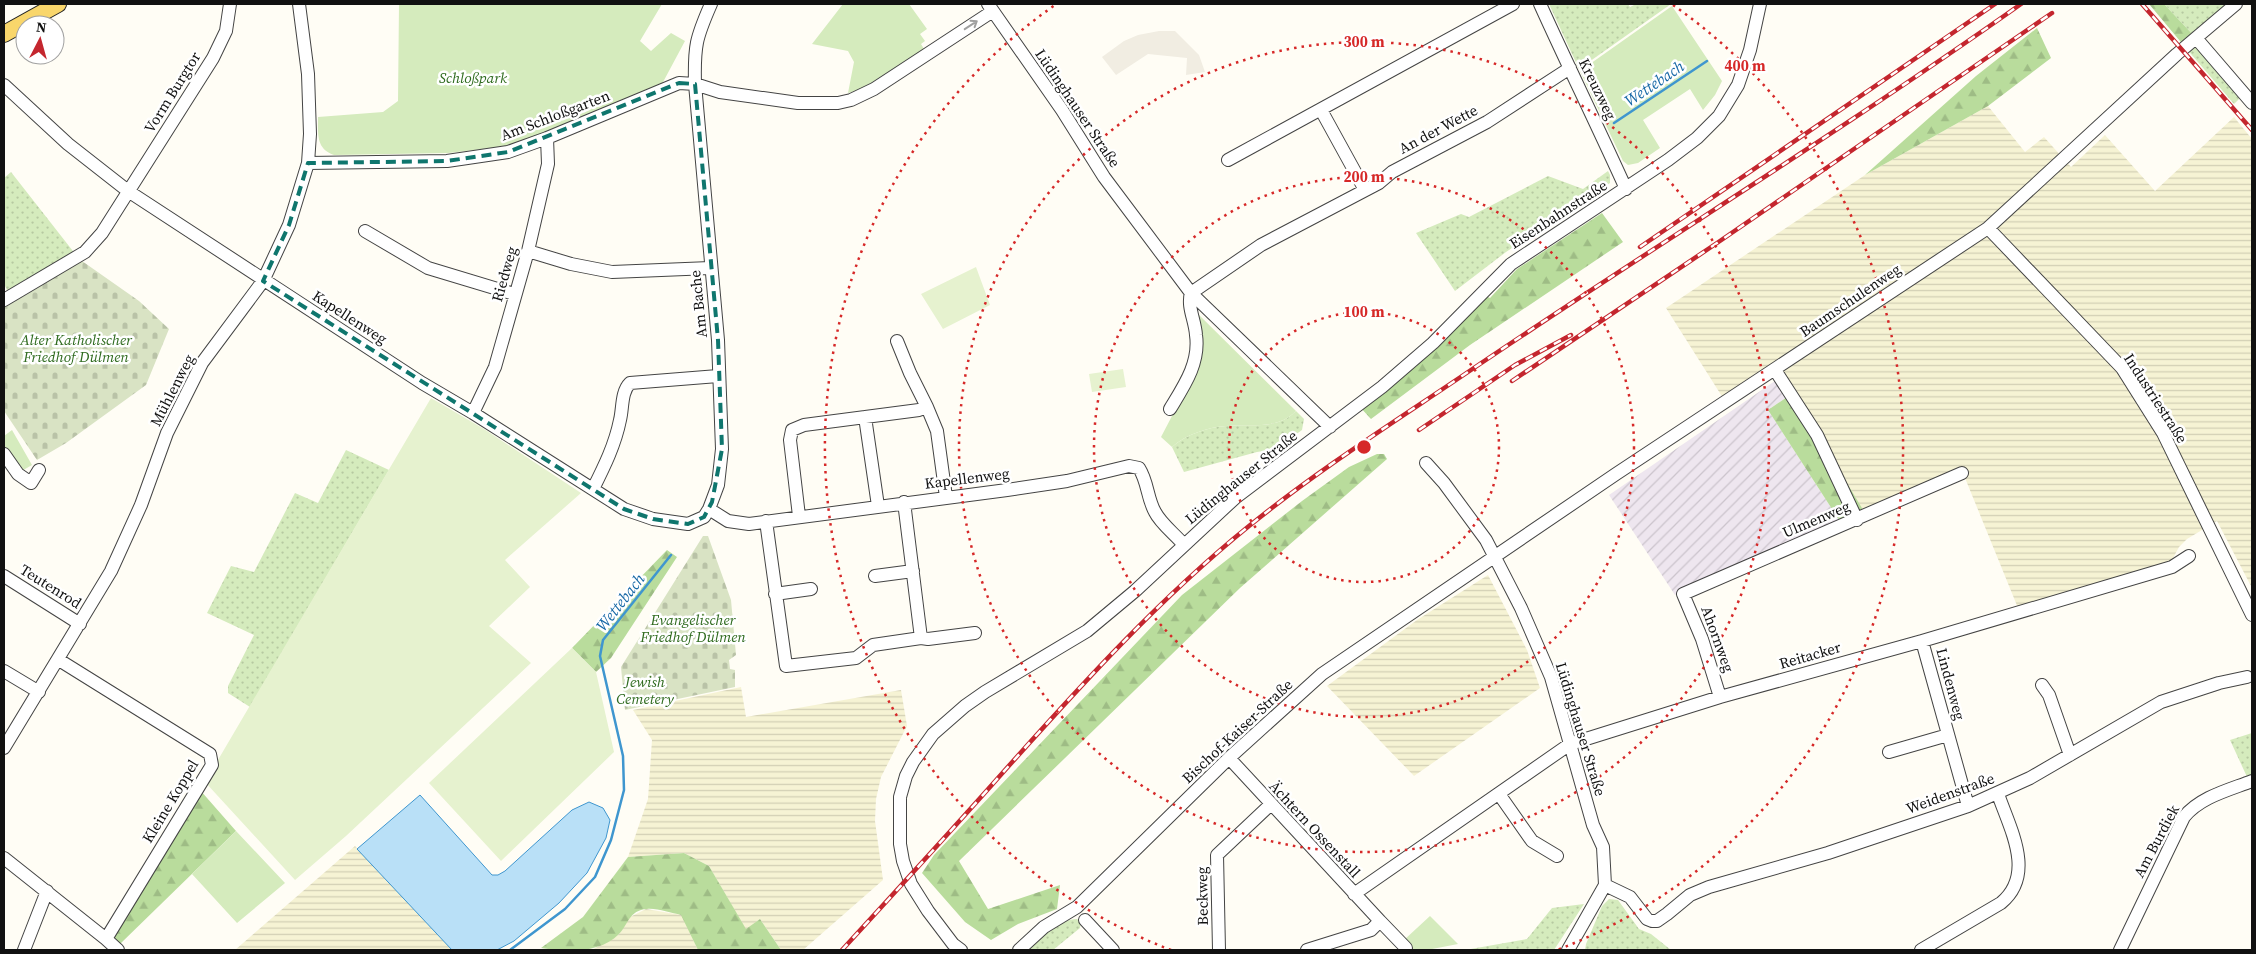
<svg xmlns="http://www.w3.org/2000/svg" width="2256" height="954" viewBox="0 0 2256 954" font-family="'Source Serif 4',serif">
<style>
.industrial{fill:url(#industrial-furrows)}
.farmland{fill:url(#farmland-rules)}
.grass{fill:url(#grass-dots)}
.forest{fill:url(#forest-firs)}
.cemetery{fill:url(#cemetery-stones)}
.park{fill:#d5ebbd}
.pitch{fill:#e6f2cf}
.plaza{fill:#f1ede2}
.water{fill:#b9e0f7;stroke:#3f96cf}
.lines{fill:none;stroke-linecap:round;stroke-linejoin:round}
.stream{stroke:#3f96cf;stroke-width:2.5}
.minor-casing{stroke:#444;stroke-width:14}
.major-casing{stroke:#222;stroke-width:18}
.minor{stroke:#fff;stroke-width:12}
.major{stroke:#f9d66b;stroke-width:16}
.rail-casing{stroke:#c4262e;stroke-width:4.5}
.rail{stroke:#fff;stroke-width:2.5;stroke-dasharray:8;stroke-linecap:butt}
.oneway{stroke:#a0a0a0}
.marked{fill:none;stroke:#0f766e;stroke-width:4;stroke-dasharray:10 6;stroke-linejoin:round}
.ring{fill:none;stroke:#d62828;stroke-width:2.5;stroke-dasharray:2.5 5}
.labels{text-anchor:middle;dominant-baseline:central;stroke-width:5;stroke-linejoin:round;paint-order:stroke}
.park-label{font-size:15px;font-style:italic;fill:#2f6b1f;stroke:#fff}
.street-label{font-size:15px;fill:#111;stroke:#fff}
.water-label{font-size:16px;font-style:italic;fill:#1768a6;stroke:#fff}
.centre{fill:#d62828;stroke:#fff;stroke-width:2.5}
.ring-label{font-size:15px;text-anchor:middle;font-weight:bold;fill:#d62828;stroke:#fff;stroke-width:5;stroke-linejoin:round;paint-order:stroke}
</style>
<defs>
<pattern id="industrial-furrows" width="10" height="10" patternUnits="userSpaceOnUse" patternTransform="scale(1.25)"><rect width="10" height="10" fill="#eee6ef"/><path d="M-1 1l2-2M0 10L10 0M9 11l2-2" fill="none" stroke="#cbc4cc"/></pattern>
<pattern id="farmland-rules" width="6" height="5" patternUnits="userSpaceOnUse" patternTransform="scale(1.25)"><rect width="6" height="5" fill="#f6f3d4"/><path d="M0 2.5h6" fill="none" stroke="#d2cfb5"/></pattern>
<pattern id="grass-dots" width="8" height="8" patternUnits="userSpaceOnUse" patternTransform="scale(1.25)"><rect width="8" height="8" fill="#d5ebbd"/><path d="M2 2h.1M6 6h.1" fill="none" stroke="#b6c8a1" stroke-width="1.8" stroke-linecap="round"/></pattern>
<pattern id="forest-firs" width="22" height="20" patternUnits="userSpaceOnUse" patternTransform="scale(1.25)"><rect width="22" height="20" fill="#b9dc9c"/><path d="M5 1l3.5 6h-7zM16 11l3.5 6h-7z" fill="#9ebc85"/></pattern>
<pattern id="cemetery-stones" width="16" height="16" patternUnits="userSpaceOnUse" patternTransform="scale(1.25)"><rect width="16" height="16" fill="#d9e3c4"/><path d="M2 7V4a2 2 0 0 1 4 0v3zM10 15v-3a2 2 0 0 1 4 0v3z" fill="#b9c2a7"/></pattern>
</defs>
<rect width="100%" height="100%" fill="#fffdf5"/>
<path class="industrial" d="M1782,376L1793,393L1768,410L1841,523L1798,545L1675,595L1609,495Z"/>
<path class="farmland" d="M1988,106L2025,152L2044,137L2071,167L2105,135L2155,191L2234,117L2252,139V588L2217,521L2187,539L2179,547L2172,560L2168,562L2018,608L1963,473L1865,513L1774,364L1723,398L1666,308L1865,175Z
M1488,575L1527,650L1540,688L1414,776L1327,686L1417,620Z
M741,687L746,717L901,690L907,726L881,777L876,799L875,821L883,880L803,950H781L760,919L746,930L709,866L684,853L628,857L648,799L652,740L633,710Z
M355,846L452,950H235Z
M646,909L682,915L698,950H592L619,934L628,918Z"/>
<path class="grass" d="M1549,4H1628L1630,7L1636,4H1671L1579,69Z
M2164,4H2236L2197,38L2244,94L2234,104L2185,47L2196,38Z
M1608,171L1610,175V183L1506,252L1455,291L1416,233L1461,214L1469,217L1548,176L1583,189Z
M11,172L76,255L8,292L4,284V178Z
M1296,411L1304,419L1302,430L1276,449L1257,452L1184,472L1172,447C1185,435 1208,427 1226,426C1251,423 1276,431 1296,411Z
M346,450L389,470L250,707L228,693V686L254,635L207,613L231,566L254,572L295,493L318,503Z
M2252,733V777L2248,779L2230,740Z
M1609,899L1618,900L1639,929L1651,934L1671,950H1585L1586,944L1602,906Z
M1584,904L1554,950H1465L1527,939L1552,908Z
M1077,919L1081,922L1080,928L1053,950H1028C1040,937 1058,920 1077,919Z"/>
<path class="forest" d="M2149,4H2164L2196,38L2185,47Z
M2037,28L2051,58L1988,106L1865,175L1976,76Z
M1602,213L1623,242L1470,345L1371,419L1359,406L1482,294L1490,298L1517,269Z
M1793,393L1865,513L1841,523L1768,410Z
M1377,454H1384L1387,459L1240,588L959,861L988,909L1060,885L1057,909L1018,924L991,940L965,922L922,873L934,855L1182,595L1302,501L1349,467Z
M667,550L677,557L611,658L596,672L572,648Z
M200,790L236,831L120,944L112,936Z
M684,853L709,866L746,929L760,919L781,950H698L681,915C671,913 657,908 647,909C629,910 628,925 619,934C599,954 567,952 541,948L583,917L628,857Z"/>
<path class="cemetery" d="M82,261L139,301L169,329L146,385L66,443L37,460L4,411V304Z
M703,536H708L731,600L736,655L729,660L730,669L735,670V687L625,710L621,667Z"/>
<path class="park" d="M399,4H662L640,41L651,51L671,33L685,41L662,84L657,89L509,146L448,153L334,155C316,149 318,134 318,117L383,112L398,101Z
M843,4H909L927,29L920,34L925,41L921,44L924,49L862,89L848,93L854,62L848,51L812,44Z
M1672,6L1722,81L1715,95L1703,110L1690,89L1643,120L1660,148L1638,163L1628,165L1623,161L1580,71Z
M1194,310L1296,411C1276,431 1251,423 1226,426C1208,427 1185,435 1172,447L1161,437L1195,372Z
M12,430L32,465L20,472L4,449V436Z
M236,831L285,883L237,923L192,874Z
M1430,916L1458,944L1427,950H1414L1404,940Z"/>
<path class="pitch" d="M976,267L990,305L943,329L921,294Z
M1123,369L1126,387L1092,392L1089,374Z
M431,398L484,429L581,493L505,560L530,587L489,626L531,663L346,836L295,880L205,782Z
M572,648L596,672L614,752L501,861L429,783Z"/>
<path class="plaza" d="M1159,31H1175L1199,55L1205,72L1186,75L1187,58L1148,54L1116,75L1102,57L1124,41L1138,35Z"/>
<path class="water" d="M420,795L492,875H498L505,871L572,810L589,802L603,808L610,820L606,838L587,873L559,903L514,941L497,950H452L357,849Z"/>
<g class="lines">
<path class="stream" d="M1614,123L1707,61
M510,950L565,909L595,877L611,840L624,790L623,756L600,656L603,640L671,555"/>
<defs>
<path id="minor" d="M988,4L1062,110L1104,177L1191,293L1330,427
M1540,4C1568,66 1598,127 1626,189
M2196,38L2252,103
M4,85L68,144L128,191L422,383L473,413L624,509L653,519L688,524L704,517L709,509L718,485L722,449L718,340L695,84C694,46 696,38 711,4
M1321,110L1365,190
M1228,160L1513,4
M308,163L447,161L508,152L547,138L679,83L695,84L720,92L798,103H838L851,100L874,89L993,11
M1988,228L2122,368L2163,433L2252,615
M365,231L428,268L514,294
M528,251L571,264L612,272L710,268
M1191,293L1261,245L1379,183L1392,172L1487,122L1570,68
M4,300L85,252L102,233L213,58L226,31L230,4
M897,341L910,373L927,407
M1775,370L1817,435L1857,520
M1170,409C1184,386 1200,363 1196,335C1195,320 1187,307 1191,293
M473,413L495,367L528,251L548,164L547,138
M865,417L878,506
M4,454L18,474L31,483L39,470
M1426,463L1444,483L1486,540L1521,608L1551,677L1593,825L1603,847L1605,885L1630,897L1647,919L1652,921H1657L1667,914L1690,895L1709,887L1828,853L1968,806L2030,778L2161,702L2219,683L2247,677
M593,489C604,467 615,445 620,420C623,408 621,392 630,383L718,376
M709,509L728,521L749,524L1007,490L1067,481L1129,466L1139,468C1148,482 1147,498 1155,512C1161,524 1175,534 1184,545
M799,516L790,440L792,430L804,425L919,410L927,407L937,431L946,497
M766,521L786,666L856,658L873,645L921,638L904,502
M4,576L80,624
M875,576L913,571
M775,594L811,589
M921,638L928,639L975,633
M1922,641L1968,806
M59,660L210,754L212,765L106,939
M4,671L39,692
M2042,685L2049,695L2070,755
M1720,697L1702,639L1683,594L1962,473
M4,748L111,571L141,505L167,433L202,363L263,281L289,225L308,163L310,134L308,74L299,4
M1889,752L1948,735
M1229,758L1380,921L1371,930L1307,950
M1499,794L1532,841L1557,856
M4,858L106,939L118,950
M1354,894L1570,744L1720,697L1922,641L2172,567L2189,556
M1085,920L1113,950
M1380,921L1406,948
M24,950L47,891
M961,950L953,944L928,911L911,884L903,861L900,844V797L906,776L913,762L933,734L965,706L985,692L1087,631L1135,591L1235,498L1382,387L1433,343L1511,264L1668,160L1697,138L1719,116L1738,85L1750,50L1760,4
M1019,950L1044,927L1077,907L1229,758L1322,674L1616,474L1988,228L2177,54L2236,4
M1219,950L1217,855L1270,805
M1568,950L1605,885
M1921,950L2001,903C2036,874 2010,829 1998,794
M2120,950L2184,817C2200,797 2229,790 2252,781"/>
<path id="major" d="M4,34L58,4"/>
</defs>
<use href="#minor" class="minor-casing"/>
<use href="#major" class="major-casing"/>
<use href="#minor" class="minor"/>
<use href="#major" class="major"/>
<defs>
<path id="rail" d="M2142,4L2252,130
M1640,247L1995,4
M1512,381L1717,243L2052,13
M1419,430L1515,365L1571,335
M842,950C897,890 952,830 1006,769C1082,684 1160,598 1249,526C1318,470 1394,422 1468,372C1651,248 1840,132 2021,4"/>
</defs>
<use href="#rail" class="rail-casing"/>
<use href="#rail" class="rail"/>
</g>
<defs><path id="oneway-shaft" d="M-6 0H5M1.5-3L5.5 0L1.5 3" fill="none" stroke-width="1.6" stroke-linecap="round" stroke-linejoin="round" transform="scale(1.25)"/></defs>
<use class="oneway" href="#oneway-shaft" transform="translate(971 25) rotate(-33)"/>
<path class="marked" d="M679,83L695,84L718,340L722,449L712,502L704,517L688,524L653,519L624,509L263,281L289,225L308,163L447,161L508,152Z"/>
<g class="ring">
<circle cx="1364" cy="447" r="135"/>
<circle cx="1364" cy="447" r="270"/>
<circle cx="1364" cy="447" r="405"/>
<path d="M1171 950A539 539 0 0 1 1055 5M1673 5A539 539 0 0 1 1557 950"/>
</g>
<g class="labels">
<g class="park-label">
<text x="473" y="77">Schloßpark</text>
<text x="76" y="339">Alter Katholischer<tspan x="76" dy="17">Friedhof Dülmen</tspan></text>
<text x="693" y="619">Evangelischer<tspan x="693" dy="17">Friedhof Dülmen</tspan></text>
<text x="645" y="681">Jewish<tspan x="645" dy="17">Cemetery</tspan></text>
</g>
<g class="street-label">
<text transform="translate(1598 89) rotate(64)">Kreuzweg</text>
<text transform="translate(172 92) rotate(-58)">Vorm Burgtor</text>
<text transform="translate(1078 108) rotate(56)">Lüdinghauser Straße</text>
<text transform="translate(555 115) rotate(-21)">Am Schloßgarten</text>
<text transform="translate(1438 129) rotate(-28)">An der Wette</text>
<text transform="translate(1558 214) rotate(-33)">Eisenbahnstraße</text>
<text transform="translate(504 274) rotate(-74)">Riedweg</text>
<text transform="translate(1850 300) rotate(-34)">Baumschulenweg</text>
<text transform="translate(698 304) rotate(-96)">Am Bache</text>
<text transform="translate(350 317) rotate(33)">Kapellenweg</text>
<text transform="translate(172 390) rotate(-63)">Mühlenweg</text>
<text transform="translate(2156 398) rotate(57)">Industriestraße</text>
<text transform="translate(1241 477) rotate(-39)">Lüdinghauser Straße</text>
<text transform="translate(967 478) rotate(-7)">Kapellenweg</text>
<text transform="translate(1816 519) rotate(-23)">Ulmenweg</text>
<text transform="translate(51 586) rotate(32)">Teutenrod</text>
<text transform="translate(1718 639) rotate(70)">Ahornweg</text>
<text transform="translate(1810 655) rotate(-16)">Reitacker</text>
<text transform="translate(1951 684) rotate(75)">Lindenweg</text>
<text transform="translate(1581 729) rotate(73)">Lüdinghauser Straße</text>
<text transform="translate(1237 731) rotate(-43)">Bischof-Kaiser-Straße</text>
<text transform="translate(1950 793) rotate(-20)">Weidenstraße</text>
<text transform="translate(170 801) rotate(-59)">Kleine Koppel</text>
<text transform="translate(1315 829) rotate(47)">Ächtern Ossenstall</text>
<text transform="translate(2156 841) rotate(-62)">Am Burdiek</text>
<text transform="translate(1202 896) rotate(-91)">Beckweg</text>
</g>
<g class="water-label">
<text transform="translate(1654 83) rotate(-34)">Wettebach</text>
<text transform="translate(620 602) rotate(-52)">Wettebach</text>
</g>
</g>
<circle cx="1364" cy="447" r="8" class="centre"/>
<g class="ring-label">
<text x="1364" y="47">300 m</text>
<text x="1745" y="71">400 m</text>
<text x="1364" y="182">200 m</text>
<text x="1364" y="317">100 m</text>
</g>
<rect width="2256" height="954" fill="none" stroke="#111111" stroke-width="10"/>
<g transform="translate(40 40) rotate(6)"><circle r="24" fill="#ffffff" stroke="#a0a0a0"/>
<path d="M0-4L9 19L0 12L-9 19Z" fill="#c4262e"/>
<text y="-8" font-size="14" font-weight="bold" text-anchor="middle" fill="#111111">N</text>
</g>
</svg>
